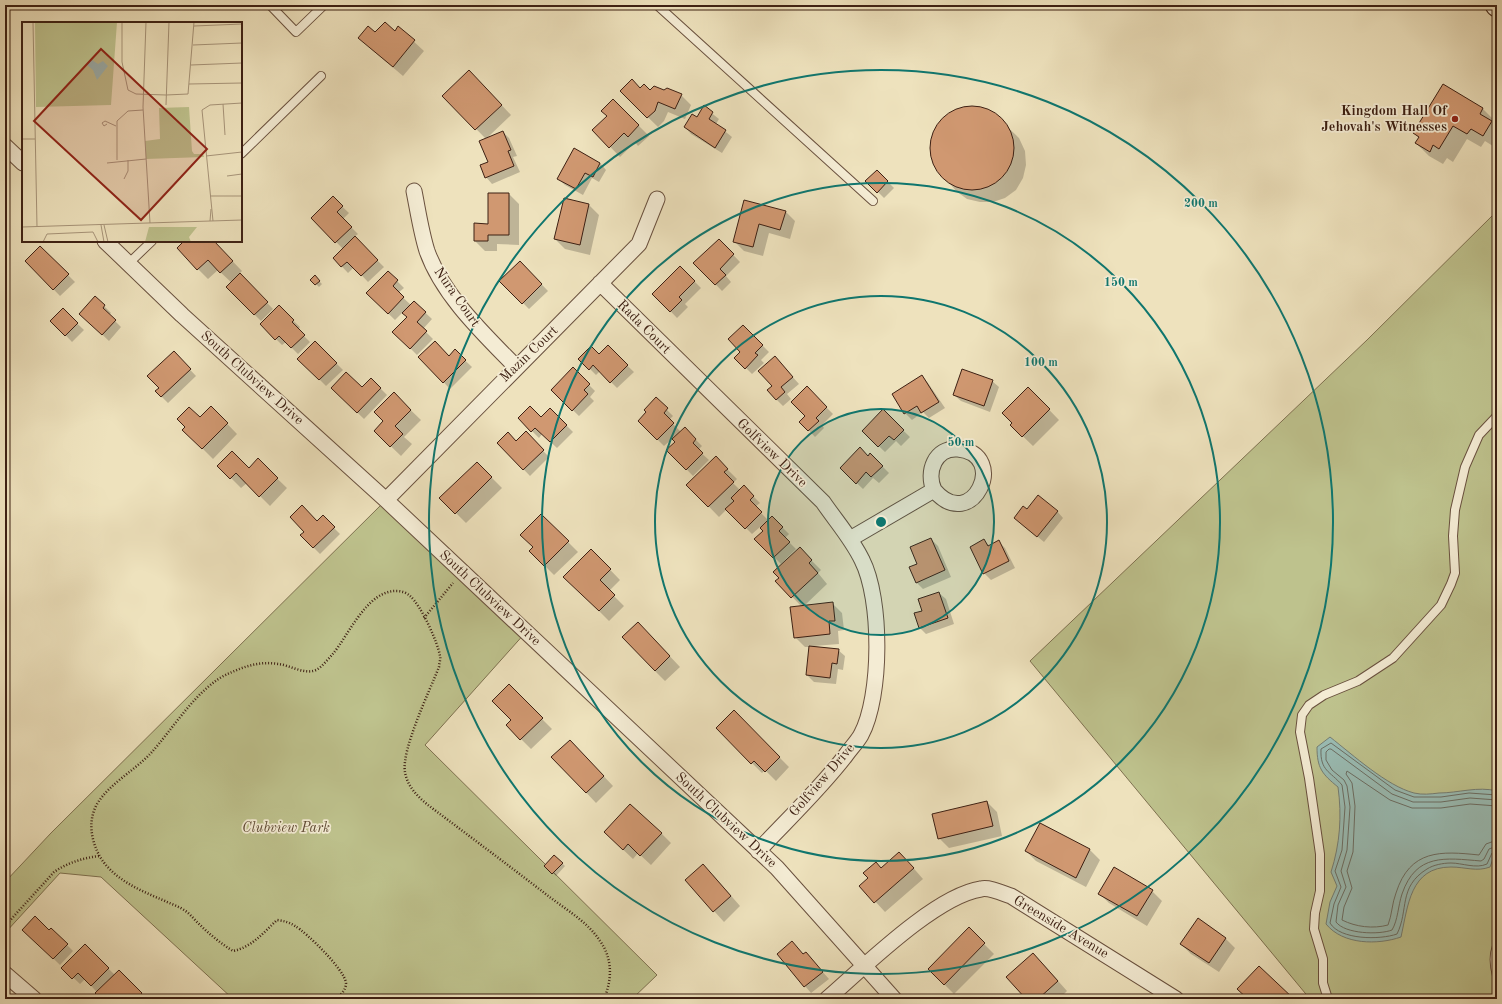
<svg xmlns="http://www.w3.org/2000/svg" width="1502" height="1004" viewBox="0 0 1502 1004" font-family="'Old Standard TT',serif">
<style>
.green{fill:#bec28d;stroke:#7e7150}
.water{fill:#9abdb5;stroke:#757e74}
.shadow{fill:#0003}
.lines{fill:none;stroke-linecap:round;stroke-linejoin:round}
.shore{stroke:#6c6e64;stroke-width:1}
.building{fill:#d09871;stroke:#3d2013}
.service-casing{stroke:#69503e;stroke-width:10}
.minor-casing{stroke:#69503e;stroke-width:17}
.secondary-casing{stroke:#3d2013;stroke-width:23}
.path{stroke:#3d2013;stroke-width:2.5;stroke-dasharray:1 2;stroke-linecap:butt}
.service{stroke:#f4ecd4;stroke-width:8}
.minor{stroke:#f4ecd4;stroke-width:15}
.secondary{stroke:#f4ecd4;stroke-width:21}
.ring{fill:none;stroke:#0f766e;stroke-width:2}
.poi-dot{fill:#8f2418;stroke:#f4ecd4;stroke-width:1.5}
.labels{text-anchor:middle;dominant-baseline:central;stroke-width:3.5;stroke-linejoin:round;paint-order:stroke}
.poi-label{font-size:14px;font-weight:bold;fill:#3d2013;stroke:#f4ecd4;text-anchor:end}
.street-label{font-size:14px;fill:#3d2013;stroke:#f4ecd4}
.park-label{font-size:14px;font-style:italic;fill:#5d4832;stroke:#f4ecd4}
.inset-road{fill:none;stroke:#a79479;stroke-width:1}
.view{fill:#8f2418;fill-opacity:0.15;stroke:#8f2418;stroke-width:2}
.inset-edge{fill:none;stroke:#3d2013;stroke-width:2}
.centre{fill:#0f766e;stroke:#f4ecd4;stroke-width:2}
.ring-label{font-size:12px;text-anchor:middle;font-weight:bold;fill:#0f766e;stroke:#f4ecd4;stroke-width:3.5;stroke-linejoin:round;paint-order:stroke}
</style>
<rect width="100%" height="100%" fill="#eee2bd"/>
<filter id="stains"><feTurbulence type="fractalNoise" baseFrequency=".005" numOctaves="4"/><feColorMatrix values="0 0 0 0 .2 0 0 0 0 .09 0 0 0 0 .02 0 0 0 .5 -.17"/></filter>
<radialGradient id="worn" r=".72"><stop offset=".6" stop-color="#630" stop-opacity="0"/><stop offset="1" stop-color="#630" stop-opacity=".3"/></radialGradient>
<path class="green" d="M1497,211V999H1310L1030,661L1367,340Z
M386,500L526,632L425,745L657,975L632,999H233L101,877L60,873L5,933V882L51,833Z"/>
<path class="water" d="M1330,737C1353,755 1387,786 1414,793C1422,795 1431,794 1439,793C1458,793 1478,786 1497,791V848L1490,867C1477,872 1465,867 1451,867C1410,867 1408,906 1401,937C1378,945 1343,945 1326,924L1330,902L1337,886L1331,872C1340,844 1342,816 1338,787C1322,774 1317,768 1317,747Z"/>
<path class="shadow" d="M399,28L424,51L403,76L370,48L375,34L395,32Z
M479,81L511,115L487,138L503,132L509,138L517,156L513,157L520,172L492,184L486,177L489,163L486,139L444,96Z
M1443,85L1483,109L1496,122L1494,125L1497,128L1496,148L1485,141L1481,147L1467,139L1453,162L1447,158L1443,164L1429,156L1416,143L1419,138L1414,133Z
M641,89L681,95L691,105L685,119L668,112L664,121L658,127L621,91Z
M613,100L649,136L638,146L635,142L620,157L594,130L608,116Z
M704,107L719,119L716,124L732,137L722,153L691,134L685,127L697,118Z
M969,107L983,108L995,115L1019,138L1025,151L1026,165L1023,178L1016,190L1005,198L993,202H980L967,199L956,191L935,166L931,154V141L936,128L944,118L956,110Z
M574,149L600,163L606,170L599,182L592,178L583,195L565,185L558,179Z
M877,171L894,188L884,198L867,181Z
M509,194L519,204V245L497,244V251H485L475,241L489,225Z
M333,198L349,213L343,219L358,234L354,237L384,267L368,282L354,267L348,273L334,258L343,249L313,218Z
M564,200L589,205L599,215L590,255L565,249L555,239Z
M745,201L785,211L795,221L790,239L769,233L763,256L744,251L734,241Z
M719,240L740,262L726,276L731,282L722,291L695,263Z
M186,241H213L242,271L239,274L273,309L261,321L227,287L232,283L218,270L208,279L198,269L178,248Z
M40,247L75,282L60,296L26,261Z
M520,262L548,291L529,309L501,281Z
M680,267L701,288L685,304L688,307L677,318L654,294Z
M388,272L404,288L398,293L411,305L414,302L432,319L423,329L433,339L417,355L394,332L408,317L403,312L395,320L367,293Z
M315,277L322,284L319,287L312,280Z
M95,297L111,313L109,315L121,327L109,341L87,320Z
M279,307L300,327L298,330L310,342L298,354L286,342L282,345L261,324Z
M63,310L84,330L72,342L52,321Z
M743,326L769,352L761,360L764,363L752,374L736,358L742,352Z
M315,342L343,370L326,386L299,359Z
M608,347L634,372L617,388L600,371L596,375L580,359L599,356Z
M455,351L472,367L450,389L420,357H449Z
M180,359L196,376L168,403L161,396Z
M781,364L799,384L787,394L791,399L783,406L776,399L773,386Z
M573,369L595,391L590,397L594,401L579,416L552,390Z
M922,376L928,383L945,408L929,418L923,412L912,420L905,413Z
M371,379L387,395L364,419L332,388H362Z
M992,381L999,387L990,412L961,401L954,395Z
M807,388L833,414L822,425L824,428L815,437L801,422L806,416Z
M1028,388L1059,420L1033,446L1011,425Z
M394,394L421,420L404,437L412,444L401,456L375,431L385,421Z
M656,399L673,416L669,420L681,432L691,435L702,446L698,450L709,460L693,476L668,450L676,442L673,438L664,446L639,421L648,412Z
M211,407L237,434L213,459L184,430L200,419Z
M550,409L573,432L557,448L542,434L539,438L519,418L541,419Z
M883,411L910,437L901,446L896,441L885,452L863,431Z
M526,433L549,457L530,476L498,443L516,442Z
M870,454L889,473L879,483L873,478L863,489L841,468Z
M716,458L737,479L733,483L740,490L744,487L760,503L755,507L769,521L772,517L789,534L785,538L796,549L781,564L756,539L764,531L760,527L752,534L727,509L719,517L688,485Z
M258,460L287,488L270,506L247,483L241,488L219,466L249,469Z
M477,463L502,488L466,523L441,498Z
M1028,511H1057L1063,518L1044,542L1015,518Z
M541,515L578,552L554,575L530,551L534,547Z
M323,517L340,534L320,554L301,535Z
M931,539L938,546L951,577L923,589L917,583L919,564Z
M984,541L990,546L999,542L1005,548L1015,568L991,580L984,573Z
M800,549L821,570L818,573L827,584L804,606L832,603L842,613L844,630L838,631L839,644L814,646L838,650L845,656L843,670L838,669L836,684L814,682L807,675L810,647H805L795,637L801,606L777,581Z
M591,550L620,580L609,591L624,606L609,621L565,577Z
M939,593L946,599L954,624L926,634L919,627L923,611Z
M648,633L680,667L665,681L655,671Z
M508,685L552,729L531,749L507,725L512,720Z
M734,712L789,767L776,781L765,770L762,773L717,728Z
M580,751L613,786L596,803L553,757Z
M987,802L997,812L1002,836L949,848L939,838Z
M1040,825L1090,850L1100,860L1086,887L1036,861L1026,851Z
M661,833L671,843L651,865L638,853L633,859L615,842Z
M554,856L565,866L556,876L545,866Z
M909,863L923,879L885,912L861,886L881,869Z
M713,875L740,906L724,922L686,880Z
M1152,891L1162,901L1147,926L1109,903L1099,893Z
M51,929L73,951L60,965L24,930L49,931Z
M969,929L994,954L954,994L929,969Z
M1225,938L1235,948L1219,972L1191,954L1181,944Z
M85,946L115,975L119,971L147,999H103L85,979L80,984L63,968Z
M778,954L803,955L812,960L829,979L811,993Z
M1043,964L1067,991L1059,999H1027Z"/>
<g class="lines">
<path class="shore" d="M1497,795L1469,793L1441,797H1414L1395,790L1331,743L1321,749C1320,771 1330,771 1342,785L1345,807L1342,850L1335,871L1341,887L1334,904L1330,923C1340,940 1380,940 1397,934C1409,910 1398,887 1427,869C1433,865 1443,863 1451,863C1462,863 1476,869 1487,864L1492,853L1497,851
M1497,800L1470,798L1441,802H1413L1392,794L1331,749H1329L1326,752V760L1332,770L1344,780L1347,786L1350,807L1347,850L1341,871L1346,887L1338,905L1336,922C1345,934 1379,935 1392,930C1398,920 1398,906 1402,894C1416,853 1445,858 1481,861L1484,859L1489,849L1497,846
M1497,806L1470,804L1441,808H1412L1390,800L1347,771L1346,774L1352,783L1355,806L1353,852L1347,871L1352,888L1344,907L1342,920C1356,927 1373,929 1388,925C1392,915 1392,903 1396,893C1410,849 1441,851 1479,855L1486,844L1497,840"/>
</g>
<path class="building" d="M385,22L395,31L398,26L415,40L393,67L358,38L368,26L375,32Z
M469,70L502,105L475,130L442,96Z
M632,79L640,88L644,84L650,90L654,86L664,90L667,88L682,94L675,109L658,102L655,111L647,118L620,91Z
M1443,84L1483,108L1480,114L1492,121L1483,136L1471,129L1467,134L1453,126L1439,149L1433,145L1430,152L1415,143L1419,137L1413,133Z
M613,99L639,125L628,137L624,133L609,148L592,130L607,116L601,111Z
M704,105L713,112L709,119L726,130L715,148L684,127L692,114L697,117Z
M930 148a42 42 0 1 1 84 0a42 42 0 1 1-84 0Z
M503,131L511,150L508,151L514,166L485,178L480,165L488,162L479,141Z
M574,148L600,163L593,177L585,173L576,189L557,179Z
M877,170L888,181L877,193L865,181Z
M488,193H509V235H488V241H474V223L488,224Z
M333,196L343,206L337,212L352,227L335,243L311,218Z
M564,198L589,204L580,245L554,239Z
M744,200L786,211L780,230L759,224L753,247L733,242Z
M355,236L378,260L361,276L347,262L341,267L333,258Z
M719,239L734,254L720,269L726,275L715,285L693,263Z
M184,241H214L233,261L220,273L208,260L197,270L177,248Z
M40,246L69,274L53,290L25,261Z
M520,261L542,284L522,304L499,281Z
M680,266L695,281L679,297L682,300L670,312L652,294Z
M388,271L398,280L393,286L404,297L388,314L366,293Z
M240,273L268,302L254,315L226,287Z
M315,275L320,281L315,285L310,280Z
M95,296L105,305L103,308L116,320L102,335L79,314Z
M414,301L426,312L417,322L427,331L410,349L392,332L407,317L402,313Z
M279,305L294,320L292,322L305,335L291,348L279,336L275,340L260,324Z
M63,308L78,323L65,336L50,321Z
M743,325L763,345L755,353L758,355L745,369L734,358L740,352L728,339Z
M315,341L337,363L319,380L297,359Z
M435,341L449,356L455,349L466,360L443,383L418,357Z
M608,345L628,365L610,383L593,365L589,370L578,359L591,346L599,354Z
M174,351L191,369L161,397L155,391L159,388L147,376Z
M775,356L793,377L781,387L785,392L776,400L767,390L772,386L758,371Z
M573,367L590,384L584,390L588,394L572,411L551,390Z
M962,369L993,380L984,406L953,395Z
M346,372L362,387L371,378L381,388L357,413L331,388Z
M922,375L939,402L921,413L917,406L904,414L892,394Z
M807,386L827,407L816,418L819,421L808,431L799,422L805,416L791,402Z
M1028,387L1050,409L1022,437L1010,425L1012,423L1002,413Z
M394,392L411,410L395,426L403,434L390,447L374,431L383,421L374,412Z
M656,397L668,408L664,413L674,423L657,440L638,421L646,412L644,410Z
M211,406L228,423L202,449L182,430L185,427L177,419L189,407L200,417Z
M530,406L541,417L550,408L567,425L550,442L535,428L531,432L518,418Z
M883,409L904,430L894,440L889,436L878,447L862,431Z
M685,427L696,439L693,443L703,453L686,470L666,450L675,442L672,439Z
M526,431L544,450L523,470L497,443L508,432L516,441Z
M860,447L868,456L870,453L883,466L871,477L866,472L856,484L840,468Z
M232,451L249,468L258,458L278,478L259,497L236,473L230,479L217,466Z
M716,456L728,469L724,472L734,482L708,507L686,485Z
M477,462L492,477L455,514L439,498Z
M744,485L754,496L750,500L762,512L745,529L725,509L734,501L731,498Z
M1038,495L1058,511L1037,537L1014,518L1023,506L1027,509Z
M302,505L317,521L323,515L335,527L313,548L300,535L304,532L290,517Z
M541,514L569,541L544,566L529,551L533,547L520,535Z
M772,516L783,527L779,531L790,542L773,558L754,539L763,531L760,528Z
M931,538L945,570L916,583L909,567L917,564L910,547Z
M984,539L988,546L999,540L1009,561L983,574L970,547Z
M800,547L812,560L809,563L818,573L791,598L775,581L779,578L773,572Z
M591,549L611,569L600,580L615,595L599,611L563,577Z
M939,592L948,618L919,628L914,613L922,611L918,599Z
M833,602L835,621H829L830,634L794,638L790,607Z
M638,622L670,656L655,671L622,637Z
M809,646L839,649L837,664L832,663L830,678L806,675Z
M509,684L543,718L520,740L506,725L511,720L492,701Z
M734,710L780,757L765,772L754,761L751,764L716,728Z
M570,740L604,776L586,793L551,757Z
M987,801L993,826L938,839L932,814Z
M630,804L662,833L640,856L628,844L623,850L604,832Z
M1040,823L1090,849L1076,878L1025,851Z
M899,852L914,868L874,903L859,886L868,878L863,873L876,862L881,868Z
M554,855L563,863L552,874L544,866Z
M703,864L731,896L713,912L685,880Z
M1114,867L1153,890L1137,916L1098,894Z
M35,916L49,930L51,928L68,944L53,959L22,930Z
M1198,918L1226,938L1209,963L1180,944Z
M969,927L985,943L944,985L928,969Z
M792,941L803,954L806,952L823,972L804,987L777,954Z
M85,944L109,968L91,986L78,973L72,979L61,968Z
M1033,953L1058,981L1038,999H1026L1006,977Z
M1259,966L1294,999H1248L1237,989Z
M119,970L142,993L137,999H101L95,993Z"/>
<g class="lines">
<defs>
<path id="service" d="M270,5L296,32L324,5
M657,5L873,201
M241,154L321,76
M128,264L152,241
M1497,946C1493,956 1494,965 1497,976
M1328,999L1323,983V959L1314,929L1315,913L1320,891V854L1309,778L1300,732L1302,715L1309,705L1324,695L1358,681L1393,658L1441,605L1451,584L1455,573L1453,536L1455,510L1465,467L1479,435L1497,416"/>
<path id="minor" d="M5,146L23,163
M414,191C418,211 421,232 427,251C443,296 484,334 516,367
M105,241L182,315L386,500L777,868L894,999
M600,283L823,502C836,521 852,539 862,560C882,599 882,696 861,735C857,742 851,748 846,755C820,789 788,819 758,851
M386,500L639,244L657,199
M850,539L934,490C972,535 1010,454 958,449C935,447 926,472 934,490
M5,974L34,999
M827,999C863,968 935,896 981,889C989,887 1002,893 1011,896L1176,999"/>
<path id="secondary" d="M1496,5L1497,6"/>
</defs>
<use href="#service" class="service-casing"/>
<use href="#minor" class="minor-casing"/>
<use href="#secondary" class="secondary-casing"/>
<path class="path" d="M424,618L453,583
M5,926L54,872C67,863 83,858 99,856
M337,999C341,994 346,990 346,983C345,970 306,932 295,926C289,922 284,921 277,920C263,933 252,947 233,951C220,943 208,933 197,922C193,918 189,913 184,910C178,906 171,904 165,901C134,888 101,874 93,839C90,827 91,815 97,804C109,784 134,771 151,753C173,729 199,685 230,673C245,666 261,661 278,664C290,665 304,675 316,670C322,667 327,660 332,655C349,635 367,590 397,591C402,591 407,593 410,596C421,605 438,643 440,656C441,659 439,663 439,667C430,690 401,750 405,772C407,786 418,797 428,805C468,835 508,865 547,895C565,909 588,922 600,941C613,959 612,980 604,999"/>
<use href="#service" class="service"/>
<use href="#minor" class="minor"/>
<use href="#secondary" class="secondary"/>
</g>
<circle cx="881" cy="522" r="113" fill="#0f766e" fill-opacity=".12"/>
<g class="ring">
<circle cx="881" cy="522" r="113"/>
<circle cx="881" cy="522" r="226"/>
<circle cx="881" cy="522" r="339"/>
<circle cx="881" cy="522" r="452"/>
</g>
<circle class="poi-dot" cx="1455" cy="119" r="4"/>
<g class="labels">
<g class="poi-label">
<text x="1447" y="111">Kingdom Hall Of<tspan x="1447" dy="16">Jehovah's Witnesses</tspan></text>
</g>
<g class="street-label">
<text transform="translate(457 297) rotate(55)">Nura Court</text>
<text transform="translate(644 327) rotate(45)">Rada Court</text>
<text transform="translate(529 354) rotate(-44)">Mazin Court</text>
<text transform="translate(252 378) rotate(42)">South Clubview Drive</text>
<text transform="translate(772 453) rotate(44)">Golfview Drive</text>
<text transform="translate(490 598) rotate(43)">South Clubview Drive</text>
<text transform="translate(822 780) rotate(-49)">Golfview Drive</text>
<text transform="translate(726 820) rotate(43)">South Clubview Drive</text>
<text transform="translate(1061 927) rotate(31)">Greenside Avenue</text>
</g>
<g class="park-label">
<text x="286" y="828">Clubview Park</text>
</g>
</g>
<g transform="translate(22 22)">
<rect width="220" height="220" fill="#eee2bd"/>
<path d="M13,0H95L89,83L14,85ZM167,85L170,129L172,132H181L182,135L124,137L123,119L138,117L137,86ZM127,205H175L167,215L169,220H123Z" fill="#bec28d"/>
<path d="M70,38L76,42L81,39L86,44L75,58L71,48L64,42Z" fill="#9abdb5"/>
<path class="inset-road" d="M11,0L15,205M100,0V40L106,68L114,72L144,73L166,72L172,0M124,0L121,85L128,201M172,4L220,2M171,23L220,21M169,43L220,41M167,62L220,61M201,82L203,113M144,83L147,0M85,102L82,104L80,101L83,99L94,104M0,117H13M184,134L220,130M95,138V99L106,89L121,88M85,141L124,137M205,154L220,152M102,157L106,149V138M188,174H220M188,199L189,187M191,199L180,88L188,83L220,81M79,203L82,220M82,203L86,220M0,205L220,198M21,220L25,212L71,210L76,220"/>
<path class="view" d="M79,27L185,127L119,198L12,99Z"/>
<rect width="220" height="220" class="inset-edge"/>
</g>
<circle cx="881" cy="522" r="6" class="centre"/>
<g class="ring-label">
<text x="1201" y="207">200 m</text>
<text x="1121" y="286">150 m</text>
<text x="1041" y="366">100 m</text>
<text x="961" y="446">50 m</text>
</g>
<rect width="1502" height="1004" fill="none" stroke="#eee2bd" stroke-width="20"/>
<rect x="6" y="6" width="1490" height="992" fill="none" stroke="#3d2013" stroke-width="2"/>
<rect x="10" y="10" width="1482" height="984" fill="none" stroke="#3d2013"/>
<rect width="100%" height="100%" filter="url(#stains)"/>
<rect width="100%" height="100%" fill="url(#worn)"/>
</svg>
